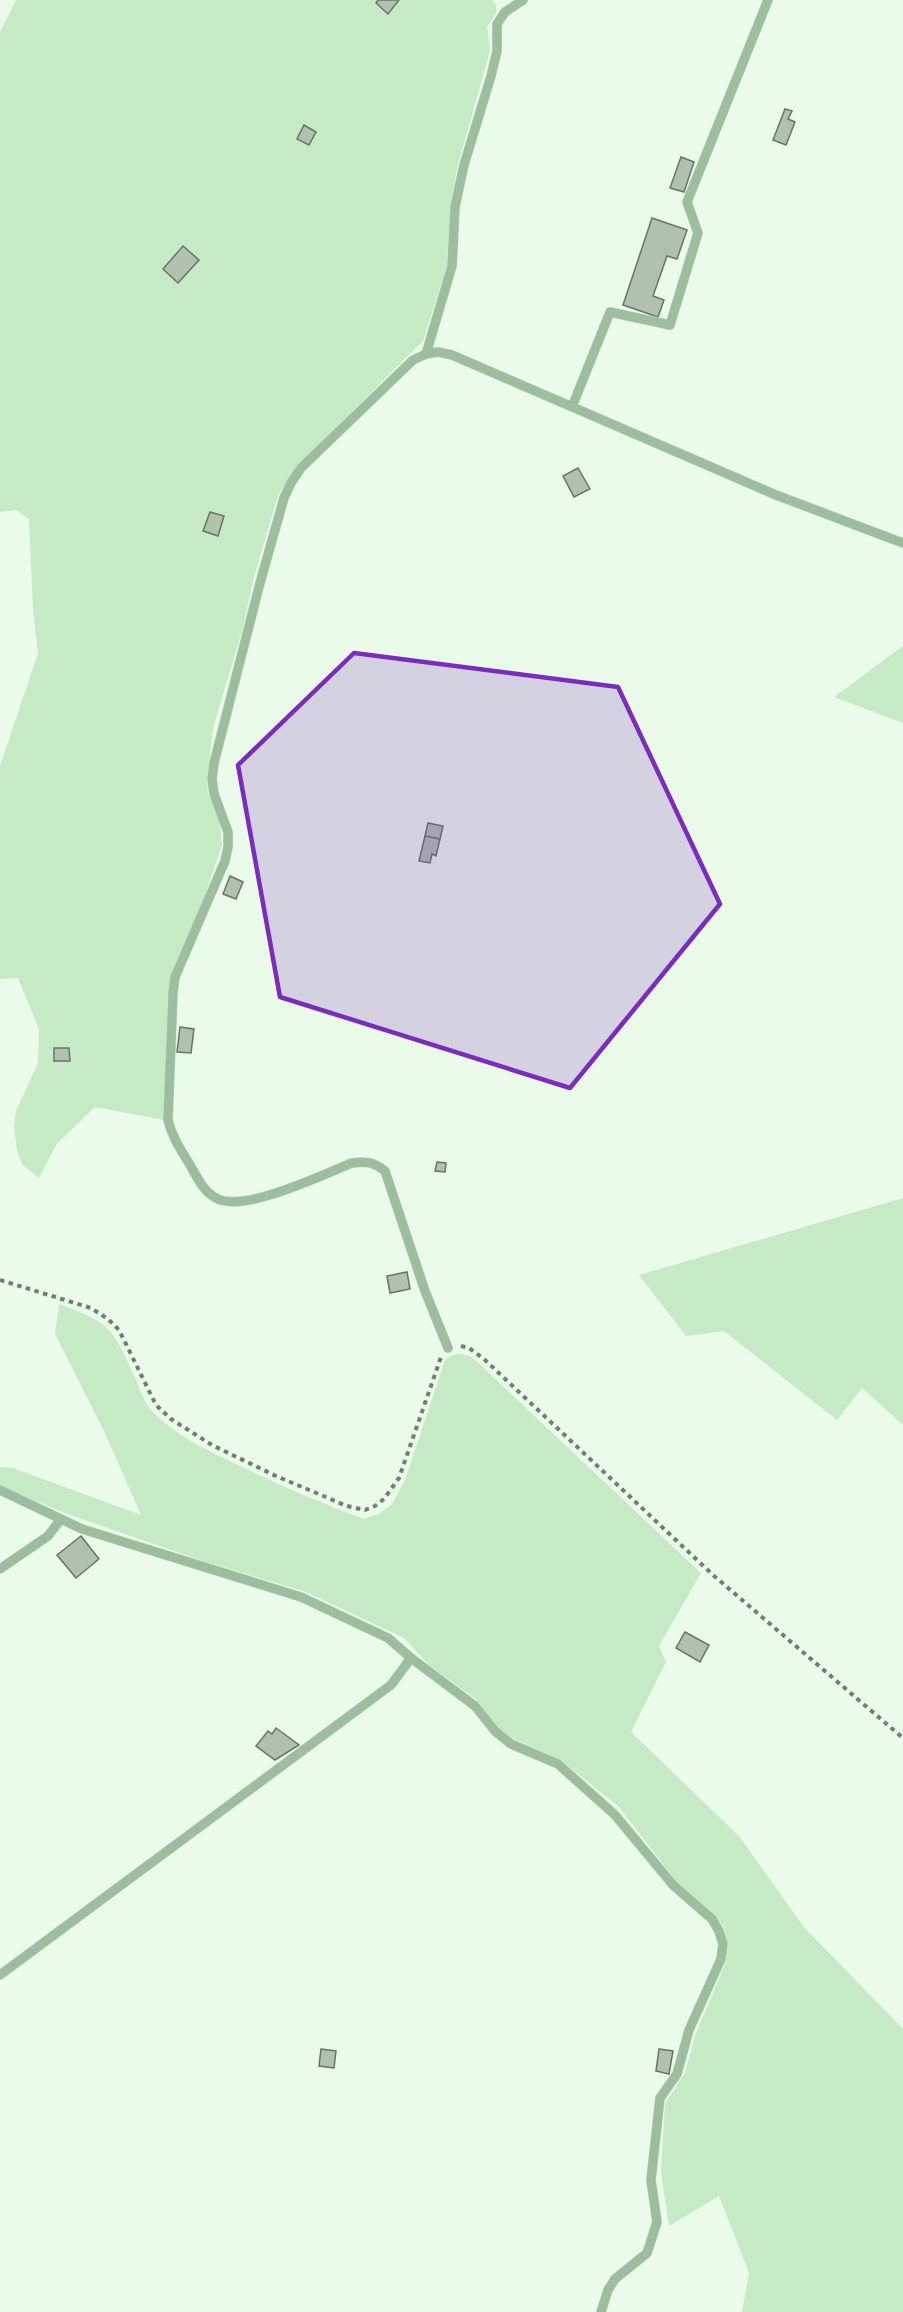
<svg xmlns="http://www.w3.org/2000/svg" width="903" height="2312" viewBox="0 0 903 2312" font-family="Quicksand,sans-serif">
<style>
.green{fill:#c6e9c6}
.building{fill:#b0c1b0;stroke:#667566;stroke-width:1.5}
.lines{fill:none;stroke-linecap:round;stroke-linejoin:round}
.service-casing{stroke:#c7d6c7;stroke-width:10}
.path{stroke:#737e73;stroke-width:4;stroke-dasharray:4.5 4.5;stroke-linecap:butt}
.service{stroke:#9dbe9d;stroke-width:9}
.marked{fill:#7b2cbf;fill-opacity:0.2;stroke:#7b2cbf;stroke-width:4.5;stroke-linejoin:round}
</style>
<rect width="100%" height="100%" fill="#eafbea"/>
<path class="green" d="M16,0H492L496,5V13L487,27L490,50L484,73L458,164L450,207L447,265L423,341L296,467L278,496L254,577L242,631L213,728L207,781L208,794L220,820L222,845L205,895L171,974L168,991L164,1120L95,1107L56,1145L39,1178L22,1164L17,1151L14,1127L16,1111L38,1063L39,1029L18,978L0,979V766L38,653L33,610L29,519L16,510L0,512V32Z
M903,646V723L834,697Z
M903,1198V1425L862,1388L837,1420L724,1331L686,1336L639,1275Z
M59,1304C112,1323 113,1329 136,1380C140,1391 145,1404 153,1412C176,1436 209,1451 238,1465C279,1485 321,1503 364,1519L379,1514L392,1504L405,1480L445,1360C455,1353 460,1353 472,1357L701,1573L659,1646L666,1662L631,1732L739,1836L803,1926L903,2029V2312H742L749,2273L719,2196L669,2226L661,2172L665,2104L685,2073L696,2033L726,1962L728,1945L724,1927L713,1913L676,1881L619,1807L561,1760L516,1740L499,1730L476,1699L429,1665L404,1638L306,1592L203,1561L70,1515L0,1486V1467L13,1468L141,1515L105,1433L55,1334Z"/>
<path class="building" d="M378,0H399L388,14L376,3Z
M785,109L792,111L788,119L795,122L786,145L773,140Z
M304,125L316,132L309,145L297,139Z
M681,157L694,162L684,192L670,188Z
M652,218L687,230L677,259L667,256L653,296L664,300L658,317L623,305Z
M183,246L199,260L178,283L163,269Z
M578,468L590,489L574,497L563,476Z
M210,512L224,516L218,536L203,531Z
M428,823L443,826L440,839L425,836Z
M425,836L440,839L436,856L432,854L430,863L419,861Z
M230,876L243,882L236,899L223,894Z
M180,1027L194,1029L191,1053L177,1052Z
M54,1048H69L70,1061H54Z
M437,1162L446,1163L445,1172L435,1171Z
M407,1272L410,1289L390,1293L387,1276Z
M81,1536L99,1559L76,1578L57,1555Z
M685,1632L709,1645L700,1662L676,1648Z
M276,1728L299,1745L275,1760L256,1746L268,1731L272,1734Z
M321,2049L336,2051L334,2068L319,2066Z
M659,2049L673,2051L669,2074L656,2071Z"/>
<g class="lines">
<defs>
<path id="service" d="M426,354L438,352L452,355L776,495L903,543
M572,407L610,312L670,325L698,233L687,202L768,0
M448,1348L425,1291L385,1171C374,1162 366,1161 352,1163C324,1174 242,1214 216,1198C203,1191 197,1177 190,1165C181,1150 172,1137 168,1120L173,992L175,977L225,861L228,847V832L214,794L212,779L214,763L260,583L284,498L291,483L301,468L413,360L426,354L452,266L455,207L464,165L491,76L497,51V24L505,12L523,0
M0,1490L82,1529L301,1597L388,1638L411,1658L475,1706L495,1731L511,1744L558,1764L615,1815L673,1885L712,1919L719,1931L723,1944L721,1959L689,2030L677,2074L660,2098L651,2180L657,2222L647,2253L615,2279L608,2290L601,2312
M0,1569L48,1536L61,1519
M0,1975L391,1685L411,1658"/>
</defs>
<use href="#service" class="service-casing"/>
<path class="path" d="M0,1280L91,1308L108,1319L119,1330L156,1405L171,1419L212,1445L276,1476L347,1506L365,1510L375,1506L384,1499L399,1478L441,1357
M461,1346L469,1348L484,1359L713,1575L903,1738"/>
<use href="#service" class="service"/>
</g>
<path class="marked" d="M354,653L618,687L720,904L570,1088L280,997L238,765Z"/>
</svg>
